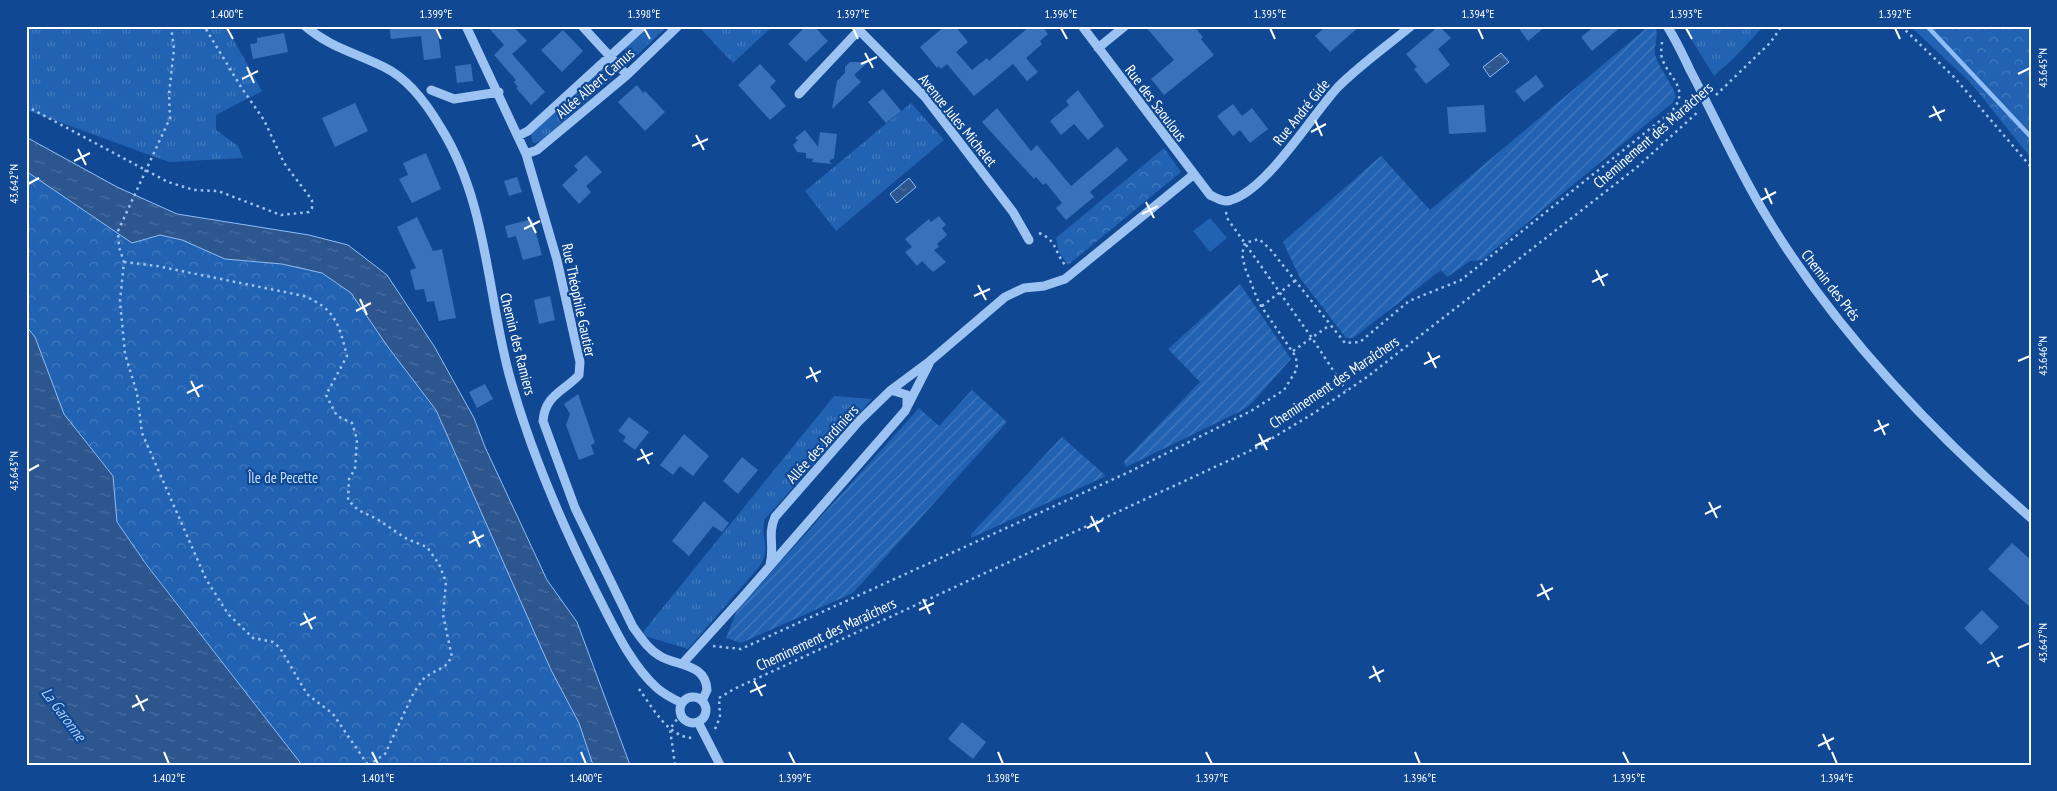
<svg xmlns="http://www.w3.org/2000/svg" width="2057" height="791" viewBox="0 0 2057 791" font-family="'PT Sans Narrow',sans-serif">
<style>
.grass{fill:url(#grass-tufts)}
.forest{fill:url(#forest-crowns)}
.park{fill:#2262b2}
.garden{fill:url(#garden-furrows)}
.water{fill:url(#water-ripples);stroke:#8ebef7}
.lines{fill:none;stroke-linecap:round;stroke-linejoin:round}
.stream{stroke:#8ebef7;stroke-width:4.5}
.building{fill:#3972bb}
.path{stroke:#9dc3f3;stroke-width:2.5;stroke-dasharray:2.5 4;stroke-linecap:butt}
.minor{stroke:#9dc3f3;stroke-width:9}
.ticks{fill:none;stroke:#fff;stroke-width:2}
.labels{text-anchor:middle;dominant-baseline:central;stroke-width:4.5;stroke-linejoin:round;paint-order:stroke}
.street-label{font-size:15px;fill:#fff;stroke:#104893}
.park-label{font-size:15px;fill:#c4defe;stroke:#104893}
.water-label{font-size:16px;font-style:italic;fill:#a9cdfa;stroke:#104893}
.neatline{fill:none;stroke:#fff;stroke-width:2}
.ticks-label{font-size:12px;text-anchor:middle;fill:#fff}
</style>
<defs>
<pattern id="grass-tufts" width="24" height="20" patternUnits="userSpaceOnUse" patternTransform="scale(1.25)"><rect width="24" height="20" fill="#2262b2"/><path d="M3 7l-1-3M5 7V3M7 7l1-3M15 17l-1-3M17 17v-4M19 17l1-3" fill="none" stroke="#437abe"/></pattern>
<pattern id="forest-crowns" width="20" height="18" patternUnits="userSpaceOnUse" patternTransform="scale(1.25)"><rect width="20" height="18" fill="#2262b2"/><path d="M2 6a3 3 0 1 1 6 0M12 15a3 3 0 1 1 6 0" fill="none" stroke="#437abe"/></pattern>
<pattern id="garden-furrows" width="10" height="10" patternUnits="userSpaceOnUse" patternTransform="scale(1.25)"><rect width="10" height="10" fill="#2262b2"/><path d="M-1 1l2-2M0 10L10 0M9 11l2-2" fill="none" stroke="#437abe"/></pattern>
<pattern id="water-ripples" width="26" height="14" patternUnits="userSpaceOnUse" patternTransform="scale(1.25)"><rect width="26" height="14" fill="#2d568e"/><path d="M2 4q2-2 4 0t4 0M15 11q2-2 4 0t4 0" fill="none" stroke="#4c6f9f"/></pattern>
</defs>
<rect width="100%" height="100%" fill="#104893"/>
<path class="grass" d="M26,26H226L262,91L216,115V130L238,146L243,158L169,162L26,110Z
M648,26H668L635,57H630L625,52V48Z
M698,26H773L733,63Z
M1683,26H1764L1733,59L1714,76Z
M608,67L612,72V78L543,140L534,143L532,141L531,134L602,68Z
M911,103L944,140L836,231L805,191Z
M834,396L872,399L765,519C759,540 773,545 759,567L688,649L645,636L643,632Z"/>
<path class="forest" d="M1910,26H2031V158L1970,82Z
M1164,148L1181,172L1068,265L1059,252L1056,238Z
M26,171L37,176L132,243L160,235L182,240L225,259L282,264L322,273L351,293L388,347L436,410L551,670L579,723L593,765H302L146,563L117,522L113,476L64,414L35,337L26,326Z"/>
<path class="park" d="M1210,218L1227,238L1210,252L1193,231Z"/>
<path class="garden" d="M1649,26H1655C1660,37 1652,48 1656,57C1661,72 1672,82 1676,97L1672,103L1482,260L1470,261L1447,277L1441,270L1353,338H1346L1300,278L1283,242L1381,156L1430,210Z
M1240,284L1291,359L1252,403L1243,410L1126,467L1124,461L1200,382L1168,349Z
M972,390L1007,422L853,593L741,643L726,638L737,610L919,408L939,426Z
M1062,437L1106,476L971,538V534Z"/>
<path class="water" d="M1501,53L1509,62L1490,77L1483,67Z
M26,137L117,187L177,214L309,235L348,245L387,275L434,346L474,418L485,447L547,580L577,622L630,765H593L579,723L551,670L436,410L388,347L351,293L322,273L282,264L225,259L182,240L160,235L132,243L26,171Z
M909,178L916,187L897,203L890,194Z
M26,326L35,337L64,414L113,476L117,522L146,564L302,765H26Z"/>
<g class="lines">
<path class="stream" d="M1927,26L2031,137"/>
</g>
<path class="building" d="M389,26H437L441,58L424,60L421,36L391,39Z
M487,26H513L527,41L512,54L545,92L531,105L516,88L518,87L514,82L516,80L494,55L504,45Z
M806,26H814L828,41L806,62L788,44Z
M945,26H955L968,42L956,52L972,70L987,58L989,61L1030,26H1042L1048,34L1040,41L1042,44L1026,58L1038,72L1027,81L1013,64L974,96L947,64L941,69L939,66L937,68L920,47Z
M1145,26H1194L1203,37L1201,39L1214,55L1164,95L1151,79L1174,60Z
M1326,26H1360L1330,52L1315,36Z
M1439,26L1451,38L1438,49L1450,65L1426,84L1414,69L1417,67L1406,54Z
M1517,26H1546L1528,41Z
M1595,26H1622L1592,51L1581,37Z
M563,30L583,51L562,72L541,50Z
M284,33L288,52L253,59L250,44L257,43V38Z
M850,62H868L854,75L861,82L832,109L837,81L845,73V67Z
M471,64L473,81L457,83L455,66Z
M760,64L776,81L770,87L786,106L770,120L738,85Z
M1536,75L1544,86L1524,102L1515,91Z
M637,85L643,93L645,91L665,112L645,131L618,102Z
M883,89L901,111L886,123L868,102Z
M1078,90L1104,126L1088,140L1074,124L1061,135L1050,121L1069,105L1066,101Z
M355,103L368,131L335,147L322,118Z
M1233,104L1242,116L1252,108L1268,129L1250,143L1240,130L1233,136L1217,116Z
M1484,105L1486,132L1449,134L1447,107Z
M997,108L1031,151L1037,145L1071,186L1117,147L1128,160L1090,192L1094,197L1066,220L1056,208L1062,203L1046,183L1043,185L1036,177L1034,179L982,122Z
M805,130L818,147L820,132L837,134L834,158L829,161L832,164L812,162L813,159L806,158V153L797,152L793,145L798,140L795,138Z
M426,153L441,189L412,203L399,179L408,175L403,163Z
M586,155L602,172L586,186L591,192L579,204L562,185L578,170L574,166Z
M517,177L522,192L509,196L504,181Z
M939,216L946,225L942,228L947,235L937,244L939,247L934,250L946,262L933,272L922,261L917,266L905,252L912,247L905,239L929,219L931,222Z
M417,217L433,251L442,249L456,318L439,321L434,301L427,302L424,289L415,290L410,270L416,268L397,227Z
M532,219L542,255L523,260L516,236L508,238L505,226Z
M550,296L555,320L539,324L534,300Z
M485,384L493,399L477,408L469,392Z
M578,394L595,443L591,445L594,454L579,460L566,425L570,414L564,404Z
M629,417L649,432L635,450L623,441L626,437L618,431Z
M684,434L709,456L693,476L680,466L673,475L660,465Z
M742,457L758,470L738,494L723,481Z
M704,501L729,523L722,532L713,526L689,556L672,541Z
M2012,543L2031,560V608L1988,569Z
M1982,610L1999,627L1981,645L1964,628Z
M962,722L986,742L973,759L948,739Z"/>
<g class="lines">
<path class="path" d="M171,26L174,49L169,94L170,118L118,231L119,247L124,262L120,301L125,354L137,393L142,433L206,579L228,614L253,638L273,642L280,648L307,694L333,714L368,765
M1901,26L1954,77L2031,167
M1716,95L1770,43L1782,26
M26,106L168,182L194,190L218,191L281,215L309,212L312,208V200L284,163L264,120L241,87L204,26
M1226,212L1227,218L1312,338L1346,390
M1039,233C1057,240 1054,251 1065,265
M124,262L157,266L304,296C336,309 339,325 347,356L326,395L337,416L352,423L357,439L355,469L349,479L348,500L358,510L377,519L407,539L427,547L439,564L446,582L443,615L452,657L445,666L425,677L414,692L385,754L369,765
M1262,306L1296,280
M1293,351L1330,325
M713,646L741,649L1129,472L1251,411L1284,390L1297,369L1296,357L1259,303L1245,268L1242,254L1245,243L1259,239L1270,249L1345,343L1360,342L1409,301L1461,280L1671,112C1693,87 1665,77 1661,54C1661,50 1662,45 1662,42
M639,689C653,708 668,738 694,738
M719,698L734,689L1256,448L1314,413L1367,377L1636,168L1699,111
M715,729L720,717L719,698
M675,765L670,729L680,715"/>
<path class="minor" d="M305,26C331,48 354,52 384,67C409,79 427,104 441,128C487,202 487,292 509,374C530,451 562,525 598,596C614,627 631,665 657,688C664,694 673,699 682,703
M466,26L526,154L557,260L580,362L579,375C563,392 545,395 543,421L575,508L633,627C641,638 648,649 660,656C676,666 706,663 707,690L702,701
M582,26L627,75
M855,26L925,97L1013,212L1029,240
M1082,26L1210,195C1217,198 1224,203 1231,200C1267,190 1312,115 1338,87C1360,65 1387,46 1411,26
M1667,26C1676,40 1683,55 1690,70C1715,117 1737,168 1765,214C1834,330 1930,430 2031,518
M1098,48L1125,26
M431,90L454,99L499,92
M799,94L859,30
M518,136L528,131L643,26
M526,154L537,150L627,75L678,26
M891,390L907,395V406
M770,565C775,546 767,535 775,517L859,421L891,390L930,361L1005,297L1024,288L1044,286L1065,279L1193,175
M683,663L742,598L905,411L929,364
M680 710a13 13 0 1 1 26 0a13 13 0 1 1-26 0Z
M698,722L720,765"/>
</g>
<path class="ticks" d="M227,28L233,39M436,28L441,39M644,28L650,39M853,28L858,39M1061,28L1067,39M1270,28L1275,39M1478,28L1483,39M1686,28L1692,39M1895,28L1900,39M865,53L873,68M861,64L877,57M247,67L254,83M2018,74L2030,68M242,79L258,71M1933,106L1941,121M1929,117L1945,110M1315,120L1322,136M1311,132L1326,124M696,135L704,150M692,146L708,139M78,149L86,165M74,161L90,153M28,184L39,178M1765,188L1772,204M1761,200L1776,192M1146,202L1154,218M1142,214L1158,206M528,217L536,233M524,229L540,221M1596,270L1604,286M1592,282L1608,274M978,285L986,300M974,296L990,289M360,299L367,315M356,311L371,303M1428,352L1436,368M2018,361L2030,356M1424,364L1440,356M810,367L817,382M806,378L821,371M191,381L199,397M187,393L203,385M1878,420L1885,435M1874,431L1889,424M1259,434L1267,450M1255,446L1271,438M641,449L649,464M637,460L653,453M28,471L39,465M1709,502L1717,518M1705,514L1721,506M1091,516L1099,532M1087,528L1103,520M473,531L480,547M469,543L484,535M1541,584L1549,600M1537,596L1553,588M923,599L930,614M919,610L934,603M304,613L312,629M300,625L316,617M2018,648L2030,643M1991,652L1999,667M1987,663L2003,656M1373,666L1380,682M1369,678L1384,670M754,681L762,696M750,692L766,685M136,695L144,711M132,707L148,699M1823,734L1830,750M1818,746L1834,738M164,752L169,764M372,752L378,764M581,752L586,764M789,752L795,764M998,752L1003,764M1206,752L1212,764M1415,752L1420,764M1623,752L1629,764M1832,752L1837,764"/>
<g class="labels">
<g class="street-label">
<text transform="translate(595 83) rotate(-41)">Allée Albert Camus</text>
<text transform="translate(1156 103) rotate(53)">Rue des Saoulous</text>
<text transform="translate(1301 112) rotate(-51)">Rue André Gide</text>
<text transform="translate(958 120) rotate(51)">Avenue Jules Michelet</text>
<text transform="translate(1653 135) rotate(-41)">Cheminement des Maraîchers</text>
<text transform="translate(1831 285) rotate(52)">Chemin des Prés</text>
<text transform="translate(579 300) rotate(78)">Rue Théophile Gautier</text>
<text transform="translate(518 344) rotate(76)">Chemin des Ramiers</text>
<text transform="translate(1334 382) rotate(-34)">Cheminement des Maraîchers</text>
<text transform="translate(822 444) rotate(-48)">Allée des Jardiniers</text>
<text transform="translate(826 634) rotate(-25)">Cheminement des Maraîchers</text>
</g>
<g class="park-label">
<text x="283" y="477">Île de Pecette</text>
</g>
<g class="water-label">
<text transform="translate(64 714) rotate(53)">La Garonne</text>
</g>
</g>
<rect width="2057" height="791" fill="none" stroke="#104893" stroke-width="55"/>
<rect x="28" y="28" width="2002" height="736" class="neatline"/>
<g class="ticks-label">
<text x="227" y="18">1.400°E</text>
<text x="436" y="18">1.399°E</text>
<text x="644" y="18">1.398°E</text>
<text x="853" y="18">1.397°E</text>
<text x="1061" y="18">1.396°E</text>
<text x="1270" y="18">1.395°E</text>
<text x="1478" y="18">1.394°E</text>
<text x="1686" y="18">1.393°E</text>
<text x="1895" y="18">1.392°E</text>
<text transform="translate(2043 68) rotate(-90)" y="4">43.645°N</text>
<text transform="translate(14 184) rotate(-90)" y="4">43.642°N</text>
<text transform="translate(2043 356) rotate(-90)" y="4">43.646°N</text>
<text transform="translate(14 471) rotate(-90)" y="4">43.643°N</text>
<text transform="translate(2043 643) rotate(-90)" y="4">43.647°N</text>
<text x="169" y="782">1.402°E</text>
<text x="378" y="782">1.401°E</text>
<text x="586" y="782">1.400°E</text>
<text x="795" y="782">1.399°E</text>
<text x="1003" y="782">1.398°E</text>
<text x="1212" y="782">1.397°E</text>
<text x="1420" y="782">1.396°E</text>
<text x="1629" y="782">1.395°E</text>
<text x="1837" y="782">1.394°E</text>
</g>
</svg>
